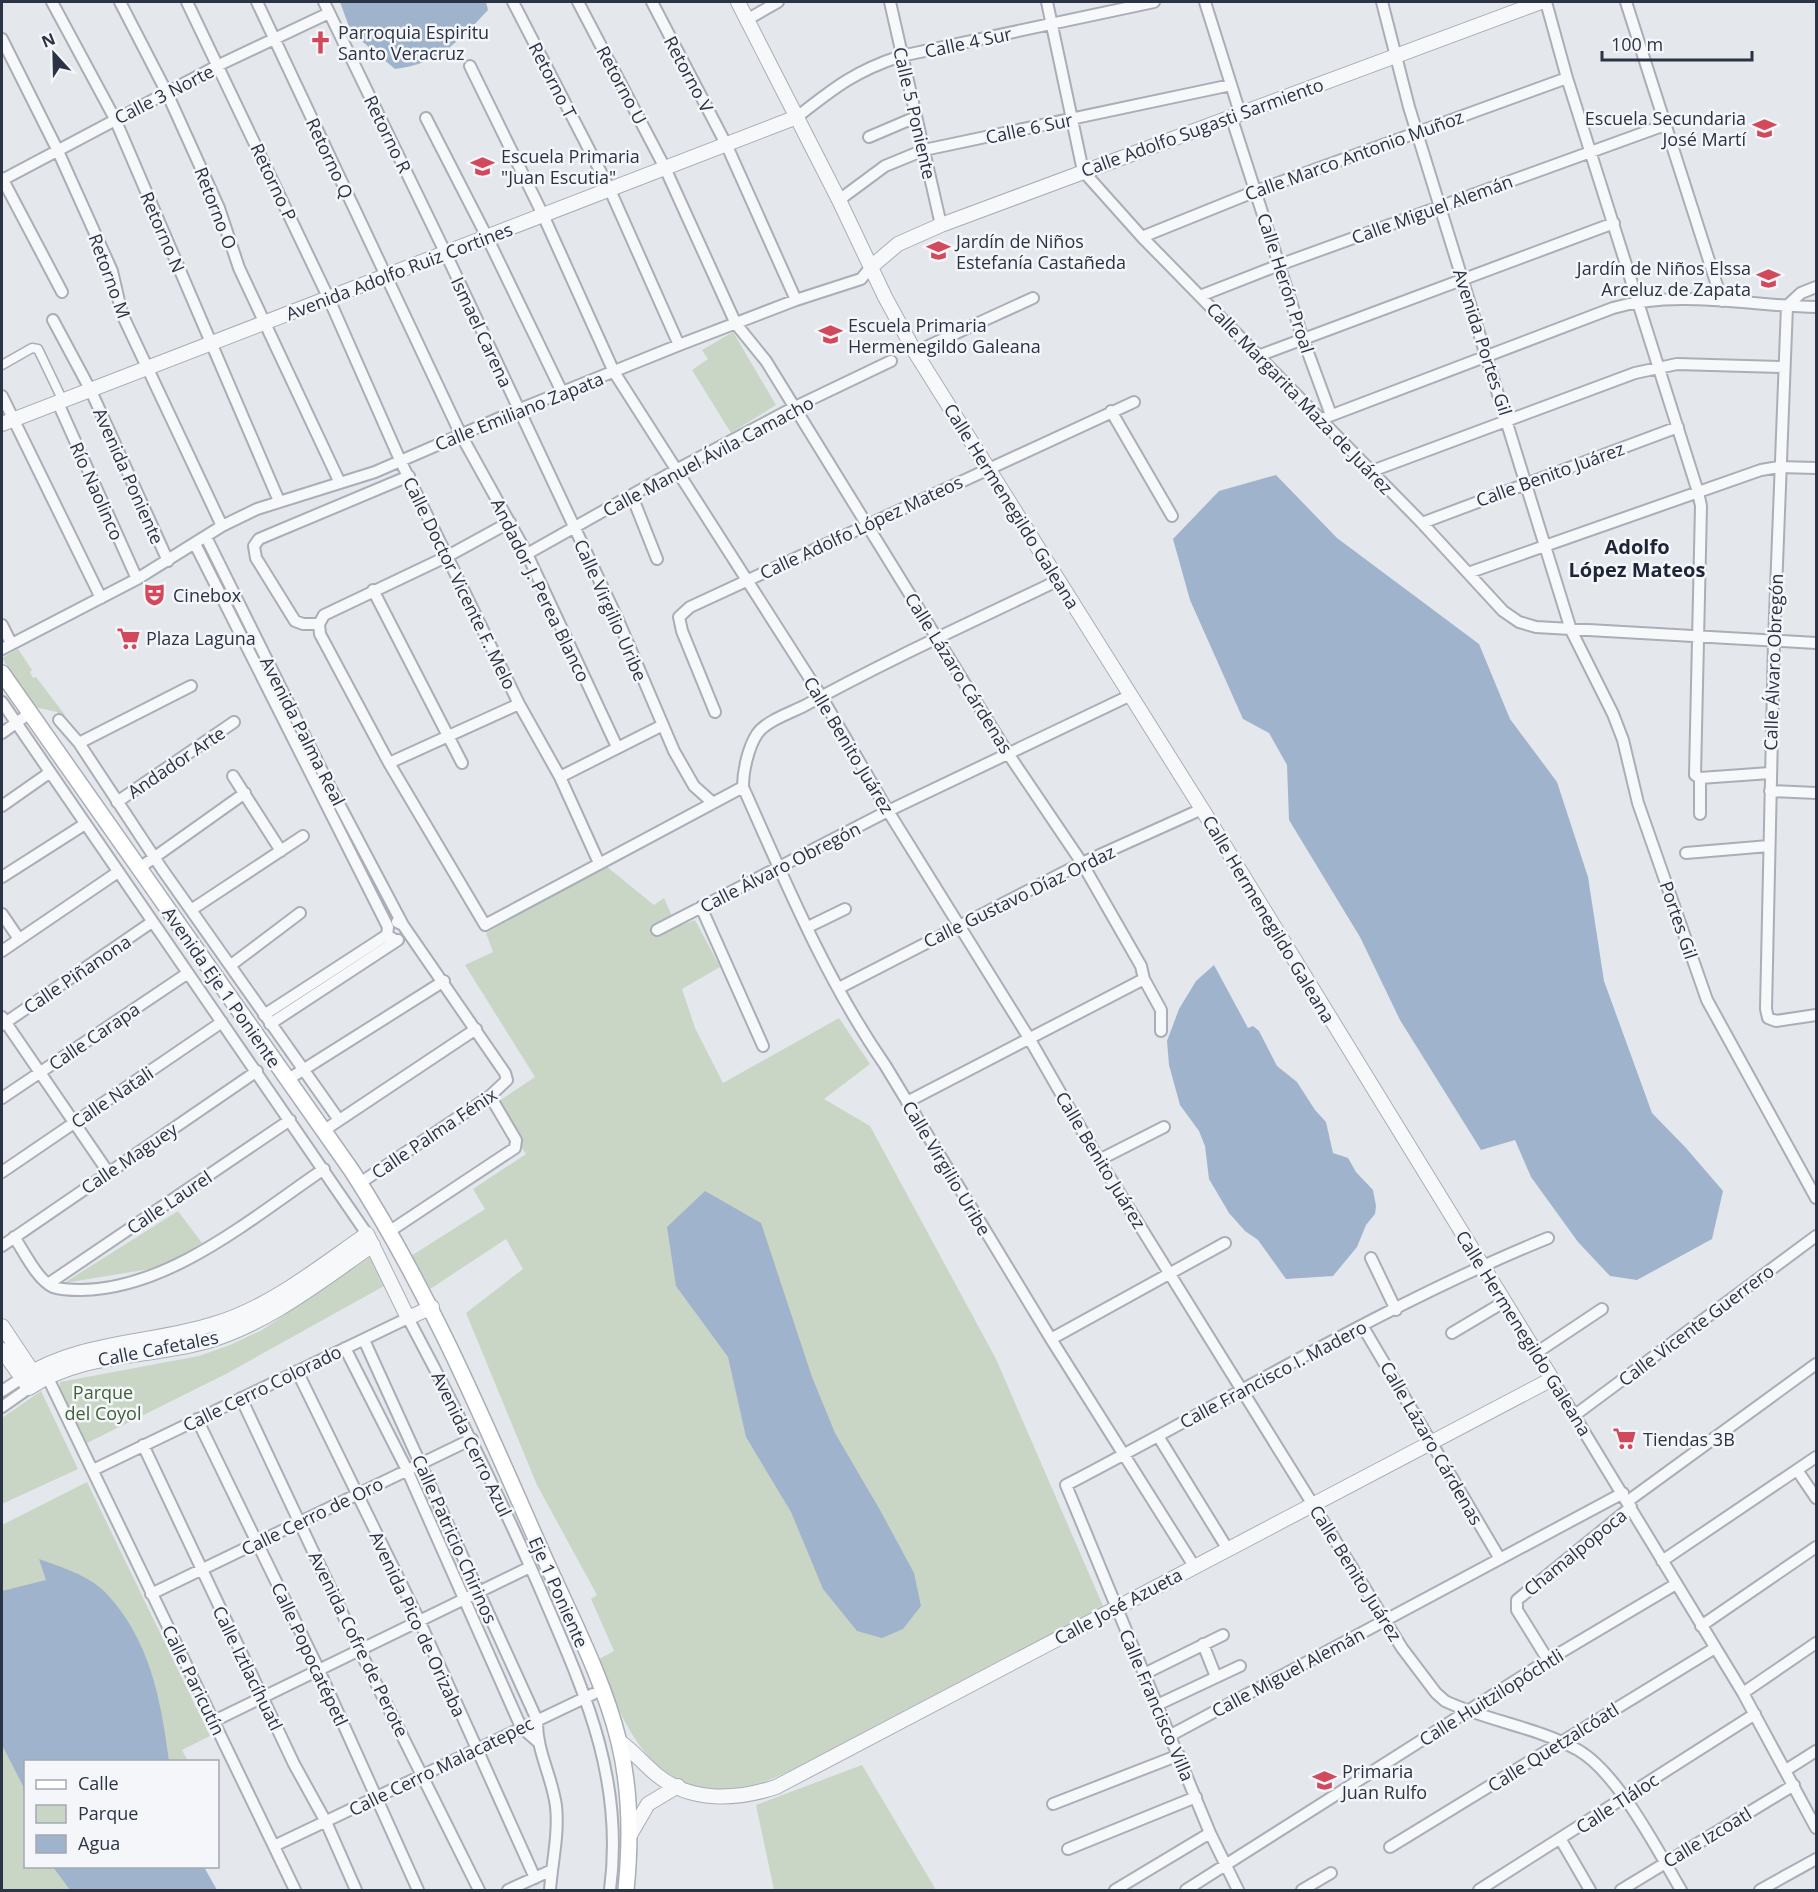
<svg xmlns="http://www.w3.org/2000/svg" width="1818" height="1892" viewBox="0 0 1818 1892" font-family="'Open Sans',sans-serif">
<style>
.green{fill:#c9d6c5}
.water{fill:#9fb4cc}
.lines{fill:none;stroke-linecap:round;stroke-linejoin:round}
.pedestrian-casing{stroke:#a9aeb7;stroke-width:11}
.minor-casing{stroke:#a9aeb7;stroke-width:14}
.tertiary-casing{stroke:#a9aeb7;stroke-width:16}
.secondary-casing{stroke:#a9aeb7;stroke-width:18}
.pedestrian{stroke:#f7f8fa;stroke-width:8}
.minor{stroke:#f7f8fa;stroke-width:10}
.tertiary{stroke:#f7f8fa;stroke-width:14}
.secondary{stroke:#fff;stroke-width:15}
.labels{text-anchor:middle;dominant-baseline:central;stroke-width:5;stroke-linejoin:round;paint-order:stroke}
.poi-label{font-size:18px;fill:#2b3445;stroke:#f4f6f9;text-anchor:start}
.street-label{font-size:18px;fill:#2b3445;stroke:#f4f6f9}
.park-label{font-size:18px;fill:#3f6138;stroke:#f4f6f9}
.neighbourhood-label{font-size:20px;font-weight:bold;fill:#1d2536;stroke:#f4f6f9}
</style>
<rect width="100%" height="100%" fill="#e4e7ec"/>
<path class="green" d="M733,332L776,405L731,433L692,370L708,359L702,350Z
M18,649L32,670L30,672L33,678L36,677L65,715L61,717L57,712L34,707L2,658Z
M606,866L654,905L664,898L677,927L695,920L720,967L682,989L695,1028L723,1083L839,1018L870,1064L824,1099L870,1126L996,1359L1103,1606L792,1770C771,1779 750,1790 727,1792C715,1793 702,1789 691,1785C636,1765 619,1709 597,1660L614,1651L591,1599L597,1595L537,1485L466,1313L523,1269L506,1239L430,1289L411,1256L485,1209L473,1189L526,1154L493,1105L535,1077L465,965L493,952L486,933Z
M178,1211L202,1243L162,1267L64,1283Z
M370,1257L384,1286L224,1375L87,1443L60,1389V1382L199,1356L230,1345L262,1330Z
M41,1391L78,1469L2,1504V1418Z
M87,1482L210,1736L182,1750L188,1761L26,1762V1866L195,1867L208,1890H2V1525Z
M862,1765L936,1890H774L756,1805Z"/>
<path class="water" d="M340,2H486L488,10C460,40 439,64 395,69L351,32Z
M1276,475L1337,538L1479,644L1510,719L1557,782L1588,877L1604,981L1652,1113L1686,1148L1723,1191L1712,1239L1637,1280L1610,1276L1578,1242L1531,1177L1515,1140L1481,1150L1400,1020L1360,937L1289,820L1287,765L1269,733L1243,719L1190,600L1173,539L1219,491Z
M1214,965L1248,1028L1253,1026L1259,1031L1277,1066L1297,1082L1315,1110L1326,1122L1333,1153L1348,1158L1356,1172L1373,1190L1376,1206L1375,1214L1366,1225L1357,1247L1333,1276L1286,1279L1258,1240L1245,1231L1229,1213L1209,1179L1205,1146L1199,1131L1180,1105L1169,1065L1167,1041L1179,1009L1196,981Z
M705,1191L761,1223L812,1377L835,1433L880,1510L914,1573L921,1606L903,1629L882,1638L857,1631L823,1589L791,1512L746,1437L728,1357L676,1286L667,1227Z
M39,1559C61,1567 88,1575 105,1592C150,1639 161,1700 169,1761L26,1762L25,1798L23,1786L2,1745V1591L46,1580Z
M53,1867H204L217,1890H70Z"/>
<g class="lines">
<defs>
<path id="pedestrian" d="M2,365L32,348L38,349L63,401"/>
<path id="minor" d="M52,2L115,119L279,501
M120,2L167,93L219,208L239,268L340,483
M187,2L329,299L400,460L519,704L560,777L599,863
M257,2L461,435L527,554L617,747
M324,2L446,254L618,620L674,751L694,786L713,803
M513,2L610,190L679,345
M578,2L665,168L736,324L766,361L1007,752L1082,863L1141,966L1144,979L1161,1010V1031
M652,2L727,146L796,300
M890,2L941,225
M1047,2L1083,171L1142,237L1422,523L1503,611L1519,622L1536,627L1816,643
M1205,2L1240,113
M1382,2L1409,107L1571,630L1613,714L1623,740L1638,803L1707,1000L1816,1198
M1546,2L1567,78L1698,492L1701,506L1695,775L1700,778L1770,773
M1626,2L1722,301
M748,19L778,2
M2,39L57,149L112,271L122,314L222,526
M470,66L543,215L614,372L821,696L888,811L1029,1038L1099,1160L1402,1648L1436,1693L1445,1701C1487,1721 1537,1727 1578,1750C1618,1773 1658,1851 1681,1890
M1231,116L1303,339L1331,415
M797,117C834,88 855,71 901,56L1154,2
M426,118L487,237L562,392
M869,137L916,117
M2,178L62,292
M2,180L219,65L329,13
M839,200L885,166L924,150L1231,85
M1142,237L1256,191L1567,78
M1816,287L1801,293L1787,306L1774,641L1766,1009L1768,1018L1776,1021L1816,1015
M1200,296L1279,265L1665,125
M53,320L91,391L168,561
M915,352L1033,298
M1258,356L1614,223
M2,396L101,598
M58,403L137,579
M1111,411L1172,516
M1319,420L1613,308C1678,289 1749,306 1816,307
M1372,471L1635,373L1677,364L1783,367
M632,496L657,559
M1422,523L1678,427
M206,537L328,783L403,925
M195,544L388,927L387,935L396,941
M527,554L676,470L795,407L891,361
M1468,573L1761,470L1779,467L1816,468
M1059,580C974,621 887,660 804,706C790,713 766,721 757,734C748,748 743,771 743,787C785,881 826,980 885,1065L1051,1339L1194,1566
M373,590L462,763
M319,624L320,634L389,763L485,925L743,787
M319,624H303L295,621L256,558L254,546L259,539L409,476
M319,624L324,615L448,556L510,522
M2,625L11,643
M2,649L137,579L222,526L257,509L375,472L518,410L679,345L796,300L861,279L871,267
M2,702L367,1234
M715,712L682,631L679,617L690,607L1134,402
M59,720L79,743L162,869L339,1120
M2,733L30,713
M79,743L191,686
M389,763L519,704
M233,776L281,851
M560,777L661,726
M1700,778V814
M1770,791L1816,793
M117,802L234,722
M2,806L49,773
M1686,853L1769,846
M138,869L245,793
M2,877L85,824
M701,907L763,1046
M191,910L303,836
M2,914L19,939
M808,927L845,909
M657,930L888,811L1131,695
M2,951L118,872
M231,965L300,913
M839,988L1082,863L1202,809
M264,1015L387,935
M2,1017L108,1172
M270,1024L398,940
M2,1025L152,922
M287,1080L444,981
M2,1098L188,973
M907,1102L1144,979
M323,1131L476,1029
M1099,1160L1164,1127
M2,1172L222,1022
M360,1183L490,1096L507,1080L505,1073L403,925L397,922
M390,1231L515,1148L516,1140L490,1096
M14,1237C24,1251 37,1280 53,1287C62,1290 72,1290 81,1290C170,1289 253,1217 324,1169
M2,1246L257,1071
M1371,1258L1396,1310
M48,1284L290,1120
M1363,1327L1500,1559
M1452,1333L1504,1302
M1051,1339L1225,1243
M364,1340L537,1720C536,1750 552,1776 556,1806C559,1834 552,1863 550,1890
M345,1348L407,1470L521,1727L537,1741
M1536,1353L1602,1309
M297,1371L419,1620L535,1878
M45,1372L295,1890
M1552,1379L1743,1693L1816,1828
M2,1391L22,1378
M241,1398L359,1649L479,1890
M2,1407L29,1388
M1575,1415L1816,1236
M197,1419L318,1668L418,1890
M1158,1436L1227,1548
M143,1445L294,1764L326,1822L356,1890
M93,1470L408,1318C455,1406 498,1493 538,1584C582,1687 625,1775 610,1890
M1797,1470L1816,1498
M1628,1501L1816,1364
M1662,1561L1816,1457
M151,1594L472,1439
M1701,1626L1816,1547
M1203,1644L1216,1677
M1548,1660L1517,1610V1600L1631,1507
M1144,1674L1223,1635
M1743,1693L1816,1643
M1157,1705L1240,1666
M214,1721L530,1567
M1171,1735L1623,1493
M1786,1770L1816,1751
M1053,1804L1179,1755
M1561,1840L1590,1890
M274,1846L593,1694
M1390,1847L1715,1648
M1068,1849L1196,1797
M508,1890L552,1870
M1115,1890L1210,1833
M1186,1890L1548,1660L1676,1584
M1238,1890L1210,1833L1066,1485C1226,1402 1381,1306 1548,1238
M1302,1890L1331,1873
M1479,1890L1755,1714
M1621,1890L1794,1785
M1760,1890L1816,1859"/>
<path id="tertiary" d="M871,267L898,244L941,225L1541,2
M2,424L797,117
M2,1326L36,1377
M2,1350L29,1388C83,1352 149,1358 208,1341C269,1323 322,1280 373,1245
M22,1378C79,1341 150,1344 214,1324C271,1307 319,1267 367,1234L408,1318L432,1307
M619,1741C633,1751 644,1764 657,1775C691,1803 737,1800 776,1787L1552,1379L1202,809L915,352L885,297L839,200L738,2
M630,1835L648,1804L678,1786"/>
<path id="secondary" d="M2,673L352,1171C429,1290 483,1419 540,1548C567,1610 603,1676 619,1742C631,1791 631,1840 626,1890"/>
</defs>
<use href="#pedestrian" class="pedestrian-casing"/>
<use href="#minor" class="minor-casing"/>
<use href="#tertiary" class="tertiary-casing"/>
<use href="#secondary" class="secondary-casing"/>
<use href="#pedestrian" class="pedestrian"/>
<use href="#minor" class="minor"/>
<use href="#tertiary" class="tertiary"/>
<use href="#secondary" class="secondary"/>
</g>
<defs>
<symbol id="church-bare" viewBox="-9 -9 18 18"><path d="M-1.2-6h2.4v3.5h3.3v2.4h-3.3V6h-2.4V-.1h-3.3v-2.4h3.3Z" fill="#d1495b" stroke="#f4f6f9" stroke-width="2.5" paint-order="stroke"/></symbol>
<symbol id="school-bare" viewBox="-9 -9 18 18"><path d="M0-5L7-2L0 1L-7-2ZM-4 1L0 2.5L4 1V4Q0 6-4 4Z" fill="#d1495b" stroke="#f4f6f9" stroke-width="2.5" paint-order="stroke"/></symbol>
<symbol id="theatre-bare" viewBox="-9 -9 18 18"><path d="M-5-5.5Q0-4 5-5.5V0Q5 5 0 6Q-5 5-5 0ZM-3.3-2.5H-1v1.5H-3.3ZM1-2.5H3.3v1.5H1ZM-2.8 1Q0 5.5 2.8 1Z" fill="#d1495b" stroke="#f4f6f9" stroke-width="2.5" paint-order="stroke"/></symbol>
<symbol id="supermarket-bare" viewBox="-9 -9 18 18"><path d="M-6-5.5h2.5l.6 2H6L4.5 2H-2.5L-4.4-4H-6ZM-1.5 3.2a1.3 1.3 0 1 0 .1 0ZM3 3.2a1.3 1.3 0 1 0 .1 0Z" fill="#d1495b" stroke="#f4f6f9" stroke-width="2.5" paint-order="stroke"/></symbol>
</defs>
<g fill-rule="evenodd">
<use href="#church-bare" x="304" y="26" width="33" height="33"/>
<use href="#school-bare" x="1748" y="112" width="33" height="33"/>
<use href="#school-bare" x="466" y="150" width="33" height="33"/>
<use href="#school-bare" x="922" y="234" width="33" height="33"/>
<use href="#school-bare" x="1752" y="262" width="33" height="33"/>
<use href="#school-bare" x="814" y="318" width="33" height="33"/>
<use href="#theatre-bare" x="138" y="578" width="33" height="33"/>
<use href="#supermarket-bare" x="112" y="622" width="33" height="33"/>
<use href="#supermarket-bare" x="1608" y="1422" width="33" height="33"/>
<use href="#school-bare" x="1308" y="1764" width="33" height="33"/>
</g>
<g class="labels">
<g class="poi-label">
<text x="338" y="32">Parroquia Espiritu<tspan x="338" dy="21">Santo Veracruz</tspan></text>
<text x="1746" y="118" text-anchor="end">Escuela Secundaria<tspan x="1746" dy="21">José Martí</tspan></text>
<text x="501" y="156">Escuela Primaria<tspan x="501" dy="21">"Juan Escutia"</tspan></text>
<text x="956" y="241">Jardín de Niños<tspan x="956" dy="21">Estefanía Castañeda</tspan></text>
<text x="1751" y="268" text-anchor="end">Jardín de Niños Elssa<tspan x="1751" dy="21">Arceluz de Zapata</tspan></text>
<text x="848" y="325">Escuela Primaria<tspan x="848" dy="21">Hermenegildo Galeana</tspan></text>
<text x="173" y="595">Cinebox</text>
<text x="146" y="638">Plaza Laguna</text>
<text x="1643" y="1439">Tiendas 3B</text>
<text x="1342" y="1771">Primaria<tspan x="1342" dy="21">Juan Rulfo</tspan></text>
</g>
<g class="street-label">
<text transform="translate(968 42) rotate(-12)">Calle 4 Sur</text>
<text transform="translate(689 74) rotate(62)">Retorno V</text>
<text transform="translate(553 80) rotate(63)">Retorno T</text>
<text transform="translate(622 85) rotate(62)">Retorno U</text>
<text transform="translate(164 94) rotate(-27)">Calle 3 Norte</text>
<text transform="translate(915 113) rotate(77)">Calle 5 Poniente</text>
<text transform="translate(1202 127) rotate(-20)">Calle Adolfo Sugasti Sarmiento</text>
<text transform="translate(1029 128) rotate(-12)">Calle 6 Sur</text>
<text transform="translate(388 134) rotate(64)">Retorno R</text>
<text transform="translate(1354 155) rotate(-20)">Calle Marco Antonio Muñoz</text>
<text transform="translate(330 158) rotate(65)">Retorno Q</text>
<text transform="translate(274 182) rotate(65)">Retorno P</text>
<text transform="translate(216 208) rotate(69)">Retorno O</text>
<text transform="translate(1432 209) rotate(-20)">Calle Miguel Alemán</text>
<text transform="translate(163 232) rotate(67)">Retorno N</text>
<text transform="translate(399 271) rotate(-21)">Avenida Adolfo Ruiz Cortines</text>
<text transform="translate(110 276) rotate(70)">Retorno M</text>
<text transform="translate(1286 283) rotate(72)">Calle Herón Proal</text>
<text transform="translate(482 332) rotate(65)">Ismael Carena</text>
<text transform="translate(1483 342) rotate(72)">Avenida Portes Gil</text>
<text transform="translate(1300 398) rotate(46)">Calle Margarita Maza de Juárez</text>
<text transform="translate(519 411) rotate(-22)">Calle Emiliano Zapata</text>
<text transform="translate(708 456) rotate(-28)">Calle Manuel Ávila Camacho</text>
<text transform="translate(1550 474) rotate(-20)">Calle Benito Juárez</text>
<text transform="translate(129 476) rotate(66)">Avenida Poniente</text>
<text transform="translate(97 491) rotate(66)">Río Naolinco</text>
<text transform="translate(1012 506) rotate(58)">Calle Hermenegildo Galeana</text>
<text transform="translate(861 527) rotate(-25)">Calle Adolfo López Mateos</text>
<text transform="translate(460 583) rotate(64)">Calle Doctor Vicente F. Melo</text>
<text transform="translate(541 590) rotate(64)">Andador J. Perea Blanco</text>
<text transform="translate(611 610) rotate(66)">Calle Virgilio Uribe</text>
<text transform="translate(1773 662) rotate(-88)">Calle Álvaro Obregón</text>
<text transform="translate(959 673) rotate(58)">Calle Lázaro Cárdenas</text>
<text transform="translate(303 731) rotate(63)">Avenida Palma Real</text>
<text transform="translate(849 745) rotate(59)">Calle Benito Juárez</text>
<text transform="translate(176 762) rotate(-34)">Andador Arte</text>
<text transform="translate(780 867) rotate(-27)">Calle Álvaro Obregón</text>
<text transform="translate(1019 896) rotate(-26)">Calle Gustavo Díaz Ordaz</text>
<text transform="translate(1269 919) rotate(59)">Calle Hermenegildo Galeana</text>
<text transform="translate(1679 920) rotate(71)">Portes Gil</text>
<text transform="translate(77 974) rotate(-34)">Calle Piñanona</text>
<text transform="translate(222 987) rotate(55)">Avenida Eje 1 Poniente</text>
<text transform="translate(94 1036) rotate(-34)">Calle Carapa</text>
<text transform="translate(112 1097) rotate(-34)">Calle Natali</text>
<text transform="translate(434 1133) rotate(-34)">Calle Palma Fénix</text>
<text transform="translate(129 1158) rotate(-34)">Calle Maguey</text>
<text transform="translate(1101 1160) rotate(59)">Calle Benito Juárez</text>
<text transform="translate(947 1168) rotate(59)">Calle Virgilio Uribe</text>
<text transform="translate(169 1202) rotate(-34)">Calle Laurel</text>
<text transform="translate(1696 1325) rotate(-37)">Calle Vicente Guerrero</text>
<text transform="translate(1524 1333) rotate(58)">Calle Hermenegildo Galeana</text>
<text transform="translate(158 1348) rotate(-11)">Calle Cafetales</text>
<text transform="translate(1273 1374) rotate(-28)">Calle Francisco I. Madero</text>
<text transform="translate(262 1388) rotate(-26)">Calle Cerro Colorado</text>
<text transform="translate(1432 1443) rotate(60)">Calle Lázaro Cárdenas</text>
<text transform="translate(472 1444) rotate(64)">Avenida Cerro Azul</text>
<text transform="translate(312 1516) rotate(-26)">Calle Cerro de Oro</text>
<text transform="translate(455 1539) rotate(66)">Calle Patricio Chirinos</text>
<text transform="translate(1575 1552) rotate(-39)">Chamalpopoca</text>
<text transform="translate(1356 1573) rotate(58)">Calle Benito Juárez</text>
<text transform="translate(559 1592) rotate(66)">Eje 1 Poniente</text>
<text transform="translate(1118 1606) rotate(-28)">Calle José Azueta</text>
<text transform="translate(418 1624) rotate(65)">Avenida Pico de Orizaba</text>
<text transform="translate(359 1644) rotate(64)">Avenida Cofre de Perote</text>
<text transform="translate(310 1654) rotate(65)">Calle Popocatépetl</text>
<text transform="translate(248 1668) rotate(64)">Calle Iztlacíhuatl</text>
<text transform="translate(1288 1672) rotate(-28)">Calle Miguel Alemán</text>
<text transform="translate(194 1680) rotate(64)">Calle Paricutín</text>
<text transform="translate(1491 1697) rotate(-32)">Calle Huitzilopóchtli</text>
<text transform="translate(1157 1705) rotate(67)">Calle Francisco Villa</text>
<text transform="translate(1553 1747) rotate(-32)">Calle Quetzalcóatl</text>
<text transform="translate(441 1766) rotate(-26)">Calle Cerro Malacatepec</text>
<text transform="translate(1617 1803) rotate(-33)">Calle Tláloc</text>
<text transform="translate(1707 1837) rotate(-31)">Calle Izcoatl</text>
</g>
<g class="park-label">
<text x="103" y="1392">Parque<tspan x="103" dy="21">del Coyol</tspan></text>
</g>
<g class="neighbourhood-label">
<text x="1637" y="546">Adolfo<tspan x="1637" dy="23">López Mateos</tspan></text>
</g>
</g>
<rect width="1818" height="1892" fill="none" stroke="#2b3445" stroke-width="6"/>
<rect x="24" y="1760" width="195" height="108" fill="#f4f6f9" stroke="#a4a8b1" stroke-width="1.5"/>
<rect x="36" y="1780" width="30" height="9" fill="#ffffff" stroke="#a4a8b1" stroke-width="1.5"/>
<text x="78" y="1790" font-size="18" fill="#2b3445">Calle</text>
<rect x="36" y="1805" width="30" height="18" fill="#c9d6c5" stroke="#a4a8b1" stroke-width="1.5"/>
<text x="78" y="1820" font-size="18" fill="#2b3445">Parque</text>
<rect x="36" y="1835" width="30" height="18" fill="#9fb4cc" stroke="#a4a8b1" stroke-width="1.5"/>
<text x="78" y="1850" font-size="18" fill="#2b3445">Agua</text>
<g transform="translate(54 54) rotate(338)" stroke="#f4f6f9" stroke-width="4.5" paint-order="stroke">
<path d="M0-4.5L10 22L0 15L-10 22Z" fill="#2b3445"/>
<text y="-9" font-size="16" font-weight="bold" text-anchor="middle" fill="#2b3445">N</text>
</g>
<path d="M1602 51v9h150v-9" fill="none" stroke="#2b3445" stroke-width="3"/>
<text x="1611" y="51" font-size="18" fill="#2b3445" stroke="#f4f6f9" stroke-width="4.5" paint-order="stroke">100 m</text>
</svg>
